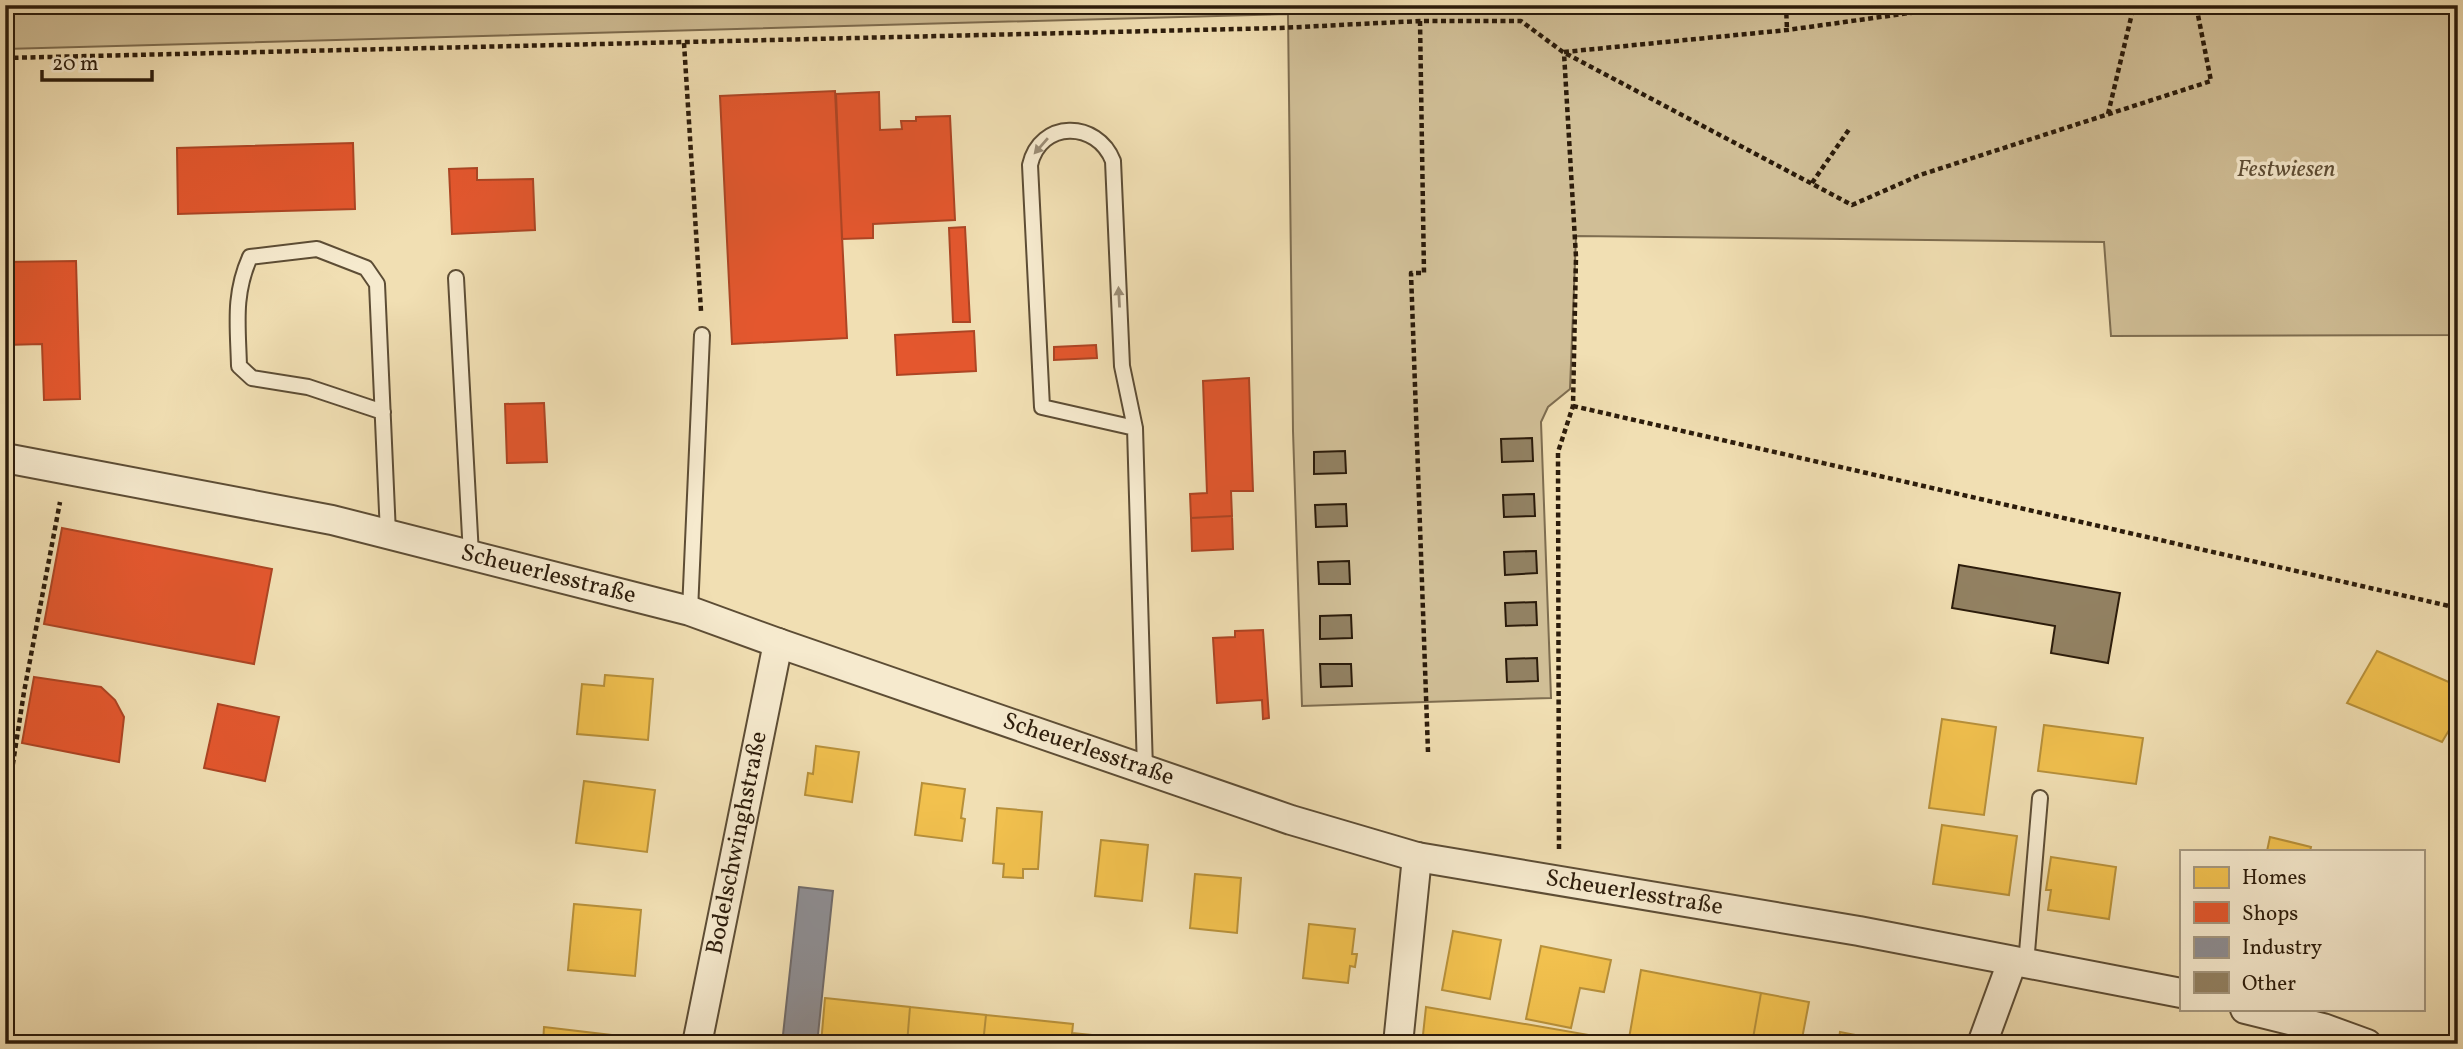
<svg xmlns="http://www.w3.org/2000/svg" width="2463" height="1049" viewBox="0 0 2463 1049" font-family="Vollkorn,serif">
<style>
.green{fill:#d0be96;stroke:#7e6d50;stroke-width:2}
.homes{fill:#f2c14e;stroke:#b7903a;stroke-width:2}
.shops{fill:#e4572e;stroke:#ad4524;stroke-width:2}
.industry{fill:#8d8d92;stroke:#706b6a;stroke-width:2}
.building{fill:#928162;stroke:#2c1c0b;stroke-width:2}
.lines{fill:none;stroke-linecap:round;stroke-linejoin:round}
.lane-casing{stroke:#5d4d35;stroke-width:18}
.street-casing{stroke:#5d4d35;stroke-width:32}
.path{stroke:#2c1c0b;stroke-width:4.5;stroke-dasharray:5 3.5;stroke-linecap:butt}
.lane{stroke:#f6eace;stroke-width:14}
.street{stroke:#f6eace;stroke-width:28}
.oneway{fill:#9b8d76}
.labels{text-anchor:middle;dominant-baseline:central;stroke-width:7;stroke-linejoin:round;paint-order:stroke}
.park-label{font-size:24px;font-style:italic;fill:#5d4d35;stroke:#f6eace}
.street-label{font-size:24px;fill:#2c1c0b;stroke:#f6eace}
</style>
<rect width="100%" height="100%" fill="#f1dfb3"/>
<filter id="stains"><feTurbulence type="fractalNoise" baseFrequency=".00286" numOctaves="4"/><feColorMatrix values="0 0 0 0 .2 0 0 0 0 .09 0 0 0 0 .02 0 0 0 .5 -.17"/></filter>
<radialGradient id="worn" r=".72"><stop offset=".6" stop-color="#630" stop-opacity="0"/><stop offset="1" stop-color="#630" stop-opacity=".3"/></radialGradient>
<path class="green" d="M5,5H2458V335L2111,336L2104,242L1576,236L1570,389L1548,407L1541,422L1551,698L1302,706L1293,431L1288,14L5,49Z"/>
<path class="homes" d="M2377,651L2458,686V715L2442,742L2347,703Z
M605,675L653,679L648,740L577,734L582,684L604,686Z
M1942,719L1996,727L1984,815L1929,808Z
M2044,725L2143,738L2136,784L2038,771Z
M816,746L859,752L852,802L805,795L808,773L813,774Z
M584,781L655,790L647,852L576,843Z
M922,783L965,789L961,818L965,819L962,841L915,835Z
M997,808L1042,812L1038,869H1023V878L1003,877L1004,864L993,863Z
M1942,825L2017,836L2009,895L1933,884Z
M2270,837L2311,847L2310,851H2267Z
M1101,840L1148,845L1142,901L1095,896Z
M2051,857L2116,867L2109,919L2048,910L2051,890H2046Z
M1195,874L1241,878L1237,933L1190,928Z
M574,904L641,910L635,976L568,970Z
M1309,924L1355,929L1352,954H1357L1355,967L1350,966L1348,983L1303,978Z
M1453,931L1501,940L1490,999L1442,990Z
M1541,946L1611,960L1604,992L1580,988L1571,1028L1526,1019Z
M1641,970L1761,993L1752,1044H1628Z
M1761,993L1809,1002L1801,1044H1752Z
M825,998L910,1007L907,1044H821Z
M910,1007L986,1015L983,1044H907Z
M1426,1007L1589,1035L1588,1044H1422Z
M986,1015L1073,1024L1071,1044H983Z
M544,1027L611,1035L610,1044H543Z
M1840,1032L1871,1038L1870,1044H1838Z
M1072,1033L1162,1042V1044H1071Z"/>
<path class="shops" d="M835,91L847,338L732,344L720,96Z
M879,92L880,130L902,129L901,121H916V117L950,116L955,220L873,224V238L842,239L836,94Z
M353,143L355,209L178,214L177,148Z
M477,168V180L533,179L535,230L452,234L449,169Z
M965,227L970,322H953L949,228Z
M76,261L80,399L44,400L42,344L5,345V262Z
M974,331L976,371L897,375L895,335Z
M1096,345L1097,358L1054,360V347Z
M1249,378L1253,491H1231L1232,516L1191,518L1190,494L1207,493L1203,381Z
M544,403L547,462L507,463L505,404Z
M1232,516L1233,549L1192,551L1191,518Z
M62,528L272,569L254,664L44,624Z
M1263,630L1269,718L1263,719L1262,700L1217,703L1213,638L1235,637V631Z
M34,677L101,687L115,700L124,717L119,762L22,743Z
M218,704L279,717L265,781L204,768Z"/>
<path class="industry" d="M799,887L833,891L817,1044H782Z"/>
<path class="building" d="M1532,438L1533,461L1502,462L1501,439Z
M1345,451L1346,473L1314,474V452Z
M1534,494L1535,516L1504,517L1503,495Z
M1346,504L1347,526L1316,527L1315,505Z
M1536,551L1537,573L1505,575L1504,552Z
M1349,561L1350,584H1319L1318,562Z
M1959,565L2120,593L2108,663L2051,653L2055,626L1952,608Z
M1536,602L1537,625L1506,626L1505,603Z
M1351,615L1352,638L1320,639V616Z
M1537,658L1538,681L1507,682L1506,659Z
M1320,664H1351L1352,686L1321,687Z"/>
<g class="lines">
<defs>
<path id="lane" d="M456,278L471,555
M383,412L308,387L252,378L239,366C238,326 233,295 250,257L317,249L366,268L377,284L388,534
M1135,428L1042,407L1030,165C1040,120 1097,120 1113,161L1122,366L1135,428L1145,770
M690,611L702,335
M2026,964L2040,798"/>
<g id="street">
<path id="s1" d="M5,458L332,520L690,611L778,643L1291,820L1417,857L1859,931L2181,993"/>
<path d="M2245,1009L2323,1028L2367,1044"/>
<path id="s2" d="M697,1044L778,643"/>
<path d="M1398,1044L1417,857"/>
<path d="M1982,1044L2012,962"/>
</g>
</defs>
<use href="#lane" class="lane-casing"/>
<use href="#street" class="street-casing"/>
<path class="path" d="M1786,5L1787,30
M1420,21L1424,273H1411L1428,752
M684,43L701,311
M1564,52L1787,30L1924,11L1996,5
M5,58L1280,28L1420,21H1521L1563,52L1852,205L1920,175L2211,81L2196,5
M2108,114L2134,5
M1812,183L1850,128
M1573,406L2458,608
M5,815L24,692L60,502
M1559,849L1558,452L1573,406L1576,257L1564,53"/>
<use href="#lane" class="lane"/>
<use href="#street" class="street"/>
</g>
<defs><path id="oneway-solid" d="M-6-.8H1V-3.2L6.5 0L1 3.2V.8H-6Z" transform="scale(1.75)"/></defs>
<g class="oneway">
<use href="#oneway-solid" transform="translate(1041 146) rotate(131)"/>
<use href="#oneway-solid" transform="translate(1119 297) rotate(-93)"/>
</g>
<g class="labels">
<g class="park-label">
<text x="2286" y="170">Festwiesen</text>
</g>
<g class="street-label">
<text stroke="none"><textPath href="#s1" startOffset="556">Scheuerlesstraße</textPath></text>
<text stroke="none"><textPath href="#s1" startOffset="1124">Scheuerlesstraße</textPath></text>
<text stroke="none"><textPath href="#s2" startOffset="205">Bodelschwinghstraße</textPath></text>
<text stroke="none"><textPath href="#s1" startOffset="1690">Scheuerlesstraße</textPath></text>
</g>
</g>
<rect width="2463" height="1049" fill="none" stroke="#f1dfb3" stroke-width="28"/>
<rect x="7" y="7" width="2449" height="1035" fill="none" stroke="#2c1c0b" stroke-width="3.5"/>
<rect x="14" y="14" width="2435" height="1021" fill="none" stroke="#2c1c0b" stroke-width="2"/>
<rect x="2180" y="850" width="245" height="161" fill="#f6eace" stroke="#a59880" stroke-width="2"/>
<rect x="2194" y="867" width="35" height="21" fill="#f2c14e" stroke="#a59880" stroke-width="2"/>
<text x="2242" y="884" font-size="21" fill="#2c1c0b">Homes</text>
<rect x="2194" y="902" width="35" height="21" fill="#e4572e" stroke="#a59880" stroke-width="2"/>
<text x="2242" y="920" font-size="21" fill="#2c1c0b">Shops</text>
<rect x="2194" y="937" width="35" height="21" fill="#8d8d92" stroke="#a59880" stroke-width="2"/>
<text x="2242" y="954" font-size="21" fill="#2c1c0b">Industry</text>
<rect x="2194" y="972" width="35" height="21" fill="#928162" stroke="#a59880" stroke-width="2"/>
<text x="2242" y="990" font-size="21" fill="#2c1c0b">Other</text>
<path d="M42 70v10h110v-10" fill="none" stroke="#2c1c0b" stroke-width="3.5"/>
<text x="52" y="70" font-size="21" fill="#2c1c0b" stroke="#f6eace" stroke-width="5" paint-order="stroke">20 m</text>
<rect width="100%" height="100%" filter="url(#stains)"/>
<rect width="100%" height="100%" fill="url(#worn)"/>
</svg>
